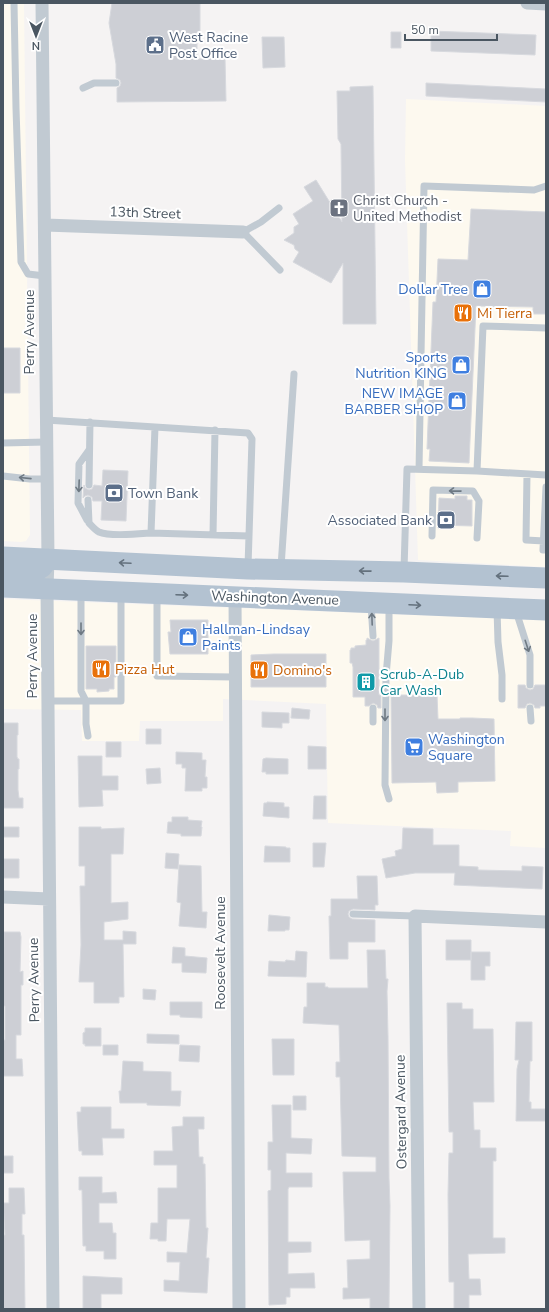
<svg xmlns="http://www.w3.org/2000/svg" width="549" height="1312" viewBox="0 0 549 1312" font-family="'Nunito Sans',sans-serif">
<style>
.commercial{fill:#fdf9ef}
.building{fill:#cdcfd5;stroke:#d7d9de}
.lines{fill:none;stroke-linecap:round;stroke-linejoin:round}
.lane{stroke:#c1cad2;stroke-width:7}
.street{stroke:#c1cad2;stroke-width:13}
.primary{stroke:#b3c2d1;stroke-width:21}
.oneway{stroke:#6e7983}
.oneway2{stroke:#64717d}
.labels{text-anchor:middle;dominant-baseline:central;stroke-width:4;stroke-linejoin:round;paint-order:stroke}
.service-label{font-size:14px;fill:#4e5e75;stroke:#fff;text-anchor:start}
.worship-label{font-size:14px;fill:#5b616d;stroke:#fff;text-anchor:start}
.street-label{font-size:14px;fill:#4a5661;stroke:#fff}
.shop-label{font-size:14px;fill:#366cbe;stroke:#fff;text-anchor:end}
.food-label{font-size:14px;fill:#c56008;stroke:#fff;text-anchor:start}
.culture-label{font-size:14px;fill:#0d838f;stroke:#fff;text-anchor:start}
</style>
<rect width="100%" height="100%" fill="#f5f3f3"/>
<path class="commercial" d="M3,3H24L30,535L26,541L21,542L3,541Z
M406,99L546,106V567L418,560L405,160Z
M3,599L546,620V848L510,846L511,831L328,823L326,704L223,699V721H140L139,741H82L81,710L3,709Z"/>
<path class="building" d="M112,3H200V32H197V59L225,58L226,101L117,102V88L120,86L121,83L120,80L116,78V64L109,23Z
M431,31L536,35L535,55L431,51Z
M391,32H401V48H391Z
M262,37H284L285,67L263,68Z
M426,83L546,89V102L426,96Z
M373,86L376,324H343V263L331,283L293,262L299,252L295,249L294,245L284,240L294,233V227L299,224L293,214L313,201L304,187L316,180L342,222L341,144L338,139L337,91H350V87Z
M471,209L546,212V314H533V307L476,306L469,463L429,461L430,449H427L429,399L433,302H436L438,259L468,260Z
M3,348H20V393H3Z
M103,470L128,471L126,521L101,520L102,501H93L92,497L88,495L85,496L83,498L84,485L85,488L89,490L92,489L94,485L102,486Z
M455,496H467V500H472V526L438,525L439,498L455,499Z
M170,620H208V654H170L168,632H171Z
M367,638L373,641L379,638V695H381V708H378L377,705L373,703L369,706H365V697H353V667L352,663H350V650H351V648H355V646L366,645V640H367Z
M86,646H116V677H114V689H109V691L97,692V689H86Z
M274,654H326V687H251V655Z
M518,685H525L526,688L530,690L533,689L535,685H546V706H540V708H535L534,705L530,703L527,704L525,708H518Z
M391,695H437L438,719H460V718H472L494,719L495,781L458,782V792L437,793L436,782L392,783Z
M292,708L310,710L309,719L291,718Z
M262,712L289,713V723H282V728L262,727Z
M3,723H18V735H17V757L18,759H19V769H18V790L19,798H23V808H3Z
M146,729H161V744H146Z
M106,742H121V757H106Z
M308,746L326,747V769H308Z
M176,752L202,753V760H206L205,777H207V788H202V791H185L186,768H182V764H176Z
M78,756H102V776H118V790H102L103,806L79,807Z
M266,758L288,759V774H266V772H262L263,759Z
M160,768L161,783L147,784L146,769Z
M314,796H326V819H313Z
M267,802L284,803V807H289V818L263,816L264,803H267Z
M172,817H188V820L202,821L201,827H202L201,836H181V834L167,833L168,822H172Z
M3,827H19V837H3Z
M79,827H101V829L124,828L123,854H111V903L128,902V919L104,922V940H123V931L136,932V944H123L124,997H119V1003H94V982H79L81,945L80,886H85V866H79Z
M403,828L433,829V845H459V866L478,867V870L522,871V866L543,867L542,889L454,885L455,873H415L386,878L382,859L396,856L395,851L402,849Z
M313,843H326L324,867H313Z
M265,846L286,847V848H290V862H264Z
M166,853L179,854L178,869L165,868Z
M3,859H19V878H3Z
M179,865L201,866L202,912H207L206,928L179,926L181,903L177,902Z
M357,876H377L378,905H375V910L353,909L349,911L348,914L349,917L352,919L375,920V942H348V959H330L329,916H331V899H358Z
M269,915L290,917L289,930H285V931H268Z
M4,932H20L21,937L20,972L23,971V985H21V1035H16V1059H22L23,1076H3V1040H5V1006H3Z
M446,940H471V960H446Z
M173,947L185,948V956L207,958L206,973L182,972V963H172Z
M367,950H385L386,979H388L387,991L388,1036L389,1178L390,1206L389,1309H370V1298L343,1299V1288H348L347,1260L370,1259V1240L345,1241L343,1172H376V1157L342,1156L340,1077H336V1062H340L339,1025L303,1023L304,1007H307V983H325V987H328V988H368Z
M296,951L307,952L306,977L268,976L269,961L285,962L286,960L295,961Z
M471,952H490V966H485V980H471Z
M143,989L156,990L155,1000L143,999Z
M170,1002H202V1018L180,1017V1015H170Z
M447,1003H462V1009H473V1029H493L494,1102H473L474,1130H480V1148H496V1161H493V1238H505V1253L468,1254L469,1279H480L481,1295H469V1309H454V1282H449L448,1195L449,1153H453V1132H449Z
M516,1022H532V1061H530L529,1102H531V1109H546V1121H516L517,1069L519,1060H515Z
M85,1028H101V1046H85V1044H83V1033L85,1032Z
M147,1034L179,1035V1044L147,1043Z
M272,1039H294V1075H273Z
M103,1045H118V1055H103Z
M180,1045L200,1046L199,1062L179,1061Z
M123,1061L143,1062V1071L171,1072V1091H181L180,1106L147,1105V1103H120L119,1091H121Z
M293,1096H306V1110H293Z
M272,1105H291V1138L312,1139L311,1154L286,1153V1173H312V1187H289L288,1189V1242H311V1252L288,1253V1274L314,1273L315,1288H290V1297H286V1304L269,1305L268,1191L271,1190V1170H268V1142H273Z
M81,1107H111V1129H124V1138H102L103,1155H82V1151H79L77,1112H81Z
M183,1117H204V1129H198L199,1157H203V1164H205L206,1228H208L206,1258H209L207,1293L164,1291V1280L179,1281L180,1262H167V1252L187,1253L190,1219H167L166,1241H158V1239H150L151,1223H158V1188H177V1165H154V1151H173L172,1127L183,1126Z
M3,1156H13V1173H3Z
M79,1177H102V1193L116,1192L117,1203H99V1223H112L113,1233H116V1259H104V1251H86V1246H83L82,1190H79Z
M9,1188H24L25,1214H22V1235H24L25,1309H3V1235H5L3,1203H9Z
M83,1276L122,1278V1294H101V1309H83Z"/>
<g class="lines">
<path class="lane" d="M14,3L16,108L21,262L28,274L45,276
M83,88L94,83H116
M279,208L261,222L243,232L280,270
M46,420L155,427L151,533L249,536L248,566
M155,427L248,433L252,439L249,536
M3,443L46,442
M419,469L424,186L534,190L546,186
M477,471L546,475
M527,474L526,540L544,541
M3,476L30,479H46
M89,485L90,422
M546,487L543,550H546
M88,500L89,523C92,526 95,530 99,532C110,537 138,534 151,533
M87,520L78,503L79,464L89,450
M213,535L215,430
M432,536L433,490L473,491L479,501L477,538
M281,567L294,374
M404,570L407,469L477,471L483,326L546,328
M81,592V691L86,701H121V594
M157,595V676L234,677
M371,604L373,636
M497,609L498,642L502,675V699
M516,611L530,655V685
M48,701H86V724L88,736
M373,708V722
M530,708L531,721
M389,799L385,785L386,676L389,641V606
M353,914L415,916"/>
<path class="street" d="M42,3L48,559L47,588L53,1309
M527,3L546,4
M45,225L243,232
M235,596L239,1309
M3,897L49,899
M419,1309L415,916L546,922"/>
<path class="primary" d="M3,557L248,569L404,572L546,578
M3,573C15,573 32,575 42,567C44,565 46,561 48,559
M3,587L546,610"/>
</g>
<defs><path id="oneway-shaft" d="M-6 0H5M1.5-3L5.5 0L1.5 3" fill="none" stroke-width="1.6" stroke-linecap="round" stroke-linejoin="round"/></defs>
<g class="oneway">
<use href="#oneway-shaft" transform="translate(25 478) rotate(-174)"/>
<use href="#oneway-shaft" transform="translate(79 486) rotate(92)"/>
<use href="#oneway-shaft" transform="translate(455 491) rotate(-179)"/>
<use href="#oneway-shaft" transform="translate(372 619) rotate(-92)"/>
<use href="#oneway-shaft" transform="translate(81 629) rotate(90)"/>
<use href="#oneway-shaft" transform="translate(527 646) rotate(72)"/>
<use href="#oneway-shaft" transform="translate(385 715) rotate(90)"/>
</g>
<g class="oneway2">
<use href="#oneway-shaft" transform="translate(125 563) rotate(-177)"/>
<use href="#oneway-shaft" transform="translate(365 571) rotate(-179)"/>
<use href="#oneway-shaft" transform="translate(502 576) rotate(-178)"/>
<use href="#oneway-shaft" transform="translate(182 595) rotate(2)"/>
<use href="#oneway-shaft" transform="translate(415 605) rotate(3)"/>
</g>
<defs>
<symbol id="civic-square" viewBox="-11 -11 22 22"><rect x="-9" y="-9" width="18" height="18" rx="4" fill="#5c6f8a" stroke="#fff"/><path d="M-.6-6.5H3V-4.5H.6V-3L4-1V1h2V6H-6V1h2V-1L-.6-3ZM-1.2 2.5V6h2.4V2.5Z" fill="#fff"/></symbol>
<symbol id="church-square" viewBox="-11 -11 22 22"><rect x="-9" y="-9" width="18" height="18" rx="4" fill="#6b7280" stroke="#fff"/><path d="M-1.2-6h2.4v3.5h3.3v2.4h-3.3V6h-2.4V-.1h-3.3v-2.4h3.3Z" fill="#fff"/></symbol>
<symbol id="shop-square" viewBox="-11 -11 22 22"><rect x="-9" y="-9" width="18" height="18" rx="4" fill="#3f7fe0" stroke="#fff"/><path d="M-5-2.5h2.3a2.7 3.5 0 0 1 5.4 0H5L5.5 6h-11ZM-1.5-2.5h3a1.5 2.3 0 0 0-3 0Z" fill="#fff"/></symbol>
<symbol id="restaurant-square" viewBox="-11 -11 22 22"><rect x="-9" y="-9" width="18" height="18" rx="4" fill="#e8710a" stroke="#fff"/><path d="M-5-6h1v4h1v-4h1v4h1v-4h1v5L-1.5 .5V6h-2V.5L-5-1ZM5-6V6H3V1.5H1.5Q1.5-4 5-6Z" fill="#fff"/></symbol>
<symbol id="bank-square" viewBox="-11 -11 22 22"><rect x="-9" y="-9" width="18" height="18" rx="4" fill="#5c6f8a" stroke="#fff"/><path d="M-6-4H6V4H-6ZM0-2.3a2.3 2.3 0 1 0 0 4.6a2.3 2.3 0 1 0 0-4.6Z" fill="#fff"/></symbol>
<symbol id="building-square" viewBox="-11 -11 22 22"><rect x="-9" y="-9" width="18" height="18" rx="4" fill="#0f9aa8" stroke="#fff"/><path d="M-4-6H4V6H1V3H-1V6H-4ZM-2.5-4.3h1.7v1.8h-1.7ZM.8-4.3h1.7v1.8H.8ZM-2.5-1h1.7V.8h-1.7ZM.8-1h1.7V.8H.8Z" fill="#fff"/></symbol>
<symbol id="supermarket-square" viewBox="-11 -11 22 22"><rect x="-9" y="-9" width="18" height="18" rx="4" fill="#3f7fe0" stroke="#fff"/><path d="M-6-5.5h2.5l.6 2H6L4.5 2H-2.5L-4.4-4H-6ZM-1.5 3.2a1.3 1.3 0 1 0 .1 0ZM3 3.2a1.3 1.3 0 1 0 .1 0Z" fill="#fff"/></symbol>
</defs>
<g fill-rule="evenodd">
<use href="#civic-square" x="144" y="34" width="22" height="22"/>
<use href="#church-square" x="328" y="197" width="22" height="22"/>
<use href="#shop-square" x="471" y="278" width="22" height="22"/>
<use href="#restaurant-square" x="452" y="302" width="22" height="22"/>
<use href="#shop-square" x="450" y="354" width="22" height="22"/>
<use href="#shop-square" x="446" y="390" width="22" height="22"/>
<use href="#bank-square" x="103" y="482" width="22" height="22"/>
<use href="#bank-square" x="435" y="509" width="22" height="22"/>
<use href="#shop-square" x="177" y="626" width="22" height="22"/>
<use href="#restaurant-square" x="90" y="658" width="22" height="22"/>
<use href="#restaurant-square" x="248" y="659" width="22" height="22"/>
<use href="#building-square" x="355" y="671" width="22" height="22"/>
<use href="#supermarket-square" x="403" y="736" width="22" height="22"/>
</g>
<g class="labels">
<g class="service-label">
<text x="169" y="37">West Racine<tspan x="169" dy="16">Post Office</tspan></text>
<text x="128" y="493">Town Bank</text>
<text x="432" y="520" text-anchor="end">Associated Bank</text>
</g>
<g class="worship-label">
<text x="353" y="200">Christ Church -<tspan x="353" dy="16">United Methodist</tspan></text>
</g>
<g class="street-label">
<text transform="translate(145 213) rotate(2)">13th Street</text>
<text transform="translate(29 332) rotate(-90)">Perry Avenue</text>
<text transform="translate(275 598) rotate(2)">Washington Avenue</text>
<text transform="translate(32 656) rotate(-90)">Perry Avenue</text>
<text transform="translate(220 953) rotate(-90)">Roosevelt Avenue</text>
<text transform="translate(34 980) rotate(-91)">Perry Avenue</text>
<text transform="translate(401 1112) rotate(-91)">Ostergard Avenue</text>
</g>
<g class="shop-label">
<text x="468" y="289">Dollar Tree</text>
<text x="447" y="357">Sports<tspan x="447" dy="16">Nutrition KING</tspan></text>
<text x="443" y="393">NEW IMAGE<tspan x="443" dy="16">BARBER SHOP</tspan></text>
<text x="202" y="629" text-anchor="start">Hallman-Lindsay<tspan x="202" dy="16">Paints</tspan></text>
<text x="428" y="739" text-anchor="start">Washington<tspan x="428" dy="16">Square</tspan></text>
</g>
<g class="food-label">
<text x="477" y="313">Mi Tierra</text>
<text x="115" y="669">Pizza Hut</text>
<text x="273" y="670">Domino's</text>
</g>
<g class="culture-label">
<text x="380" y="674">Scrub-A-Dub<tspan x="380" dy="16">Car Wash</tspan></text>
</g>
</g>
<rect width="549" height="1312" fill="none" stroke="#4a5661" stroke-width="8"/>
<g transform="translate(36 36) rotate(180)" stroke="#ffffff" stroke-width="3" paint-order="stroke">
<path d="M0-3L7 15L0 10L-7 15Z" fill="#4a5661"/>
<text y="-6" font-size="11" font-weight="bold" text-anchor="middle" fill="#4a5661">N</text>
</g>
<path d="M405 34v6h92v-6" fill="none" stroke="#4a5661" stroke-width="2"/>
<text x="411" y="34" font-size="12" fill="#4a5661" stroke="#ffffff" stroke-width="3" paint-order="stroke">50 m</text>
</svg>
